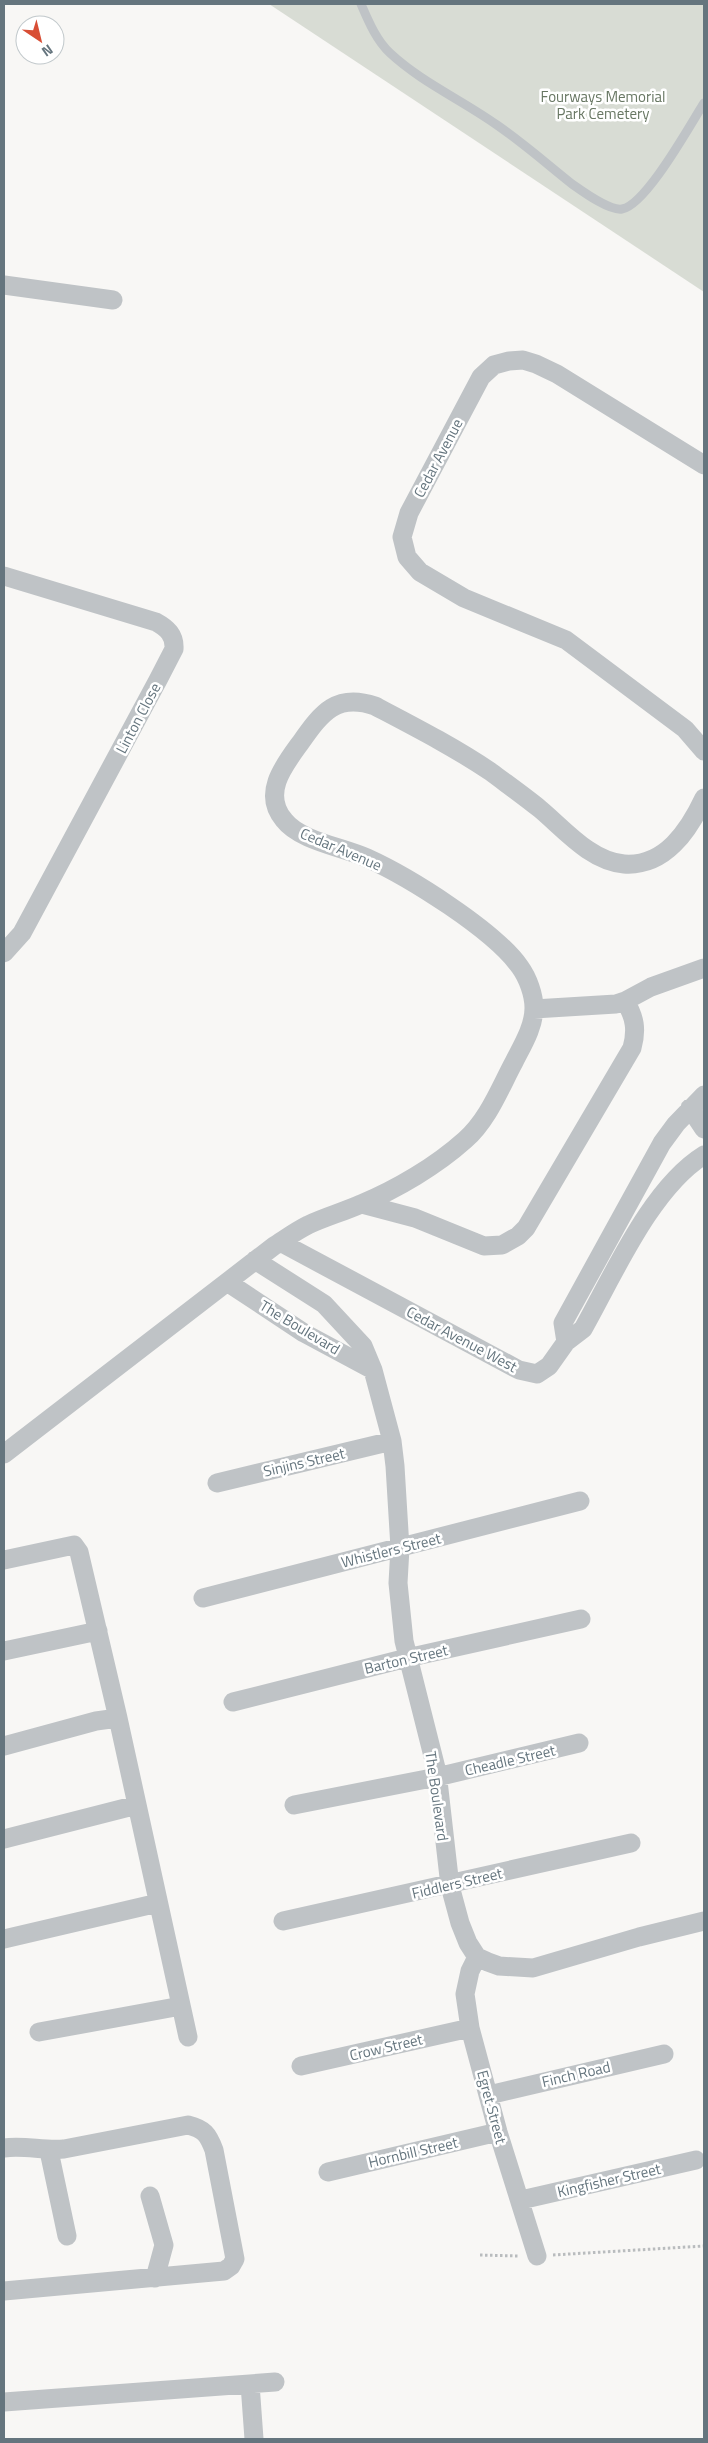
<svg xmlns="http://www.w3.org/2000/svg" width="708" height="2443" viewBox="0 0 708 2443" font-family="'Titillium Web',sans-serif">
<style>
.green{fill:#d8dcd4}
.lines{fill:none;stroke-linecap:round;stroke-linejoin:round}
.path{stroke:#b9bcbe;stroke-width:3;stroke-dasharray:2.5 2.5;stroke-linecap:butt}
.lane{stroke:#bfc3c6;stroke-width:9}
.street{stroke:#bfc3c6;stroke-width:19}
.labels{text-anchor:middle;dominant-baseline:central;stroke-width:5;stroke-linejoin:round;paint-order:stroke}
.park-label{font-size:15px;fill:#687763;stroke:#fff}
.street-label{font-size:15px;fill:#65757e;stroke:#fff}
</style>
<rect width="100%" height="100%" fill="#f8f7f5"/>
<path class="green" d="M269,4H704V292Z"/>
<g class="lines">
<path class="path" d="M480,2255L519,2256
M553,2255L704,2246"/>
<path class="lane" d="M361,4C368,20 376,40 390,53C421,82 462,100 497,125C523,143 547,164 572,184C582,191 609,211 622,209C646,205 690,125 704,103"/>
<path class="street" d="M4,285L113,300
M704,465L557,374L536,364L523,360L509,361L494,365L481,377L409,513L402,537L407,557L420,572L464,598L566,640L685,729L704,751
M4,576L156,622C167,628 175,635 174,649L158,680L22,933L4,953
M625,1001L651,987L704,968
M690,1108L704,1129
M362,1204L415,1218L484,1246L502,1245L518,1236L526,1228L632,1048C637,1030 635,1017 625,1001L616,1004L534,1009
M280,1242L519,1370L537,1374L549,1366L566,1342L583,1329C614,1274 651,1188 704,1155
M255,1260L324,1304L363,1346L373,1370L392,1441L395,1466L400,1548L398,1583L404,1641L437,1772L450,1886L460,1923L468,1943L477,1957L488,1962L499,1966L533,1968L639,1937L704,1921
M227,1282L304,1333L373,1370
M566,1342L563,1323L662,1143L676,1124L704,1095
M4,1454L274,1246C285,1239 296,1231 308,1225C325,1217 343,1212 361,1204C397,1189 436,1166 465,1140C488,1120 500,1088 514,1062C522,1046 534,1027 534,1008C534,995 528,978 520,967C494,930 409,877 367,858C343,847 300,841 284,820C261,793 285,764 301,742C322,712 337,693 375,706C415,727 454,747 491,772C507,784 524,796 540,809C564,829 590,861 624,864C665,867 689,830 704,798
M217,1483L392,1441
M4,1560L74,1545L79,1552L118,1718
M203,1598L580,1501
M4,1651L98,1631
M233,1702L407,1658L581,1619
M4,1746L96,1721L118,1718L188,2037
M294,1805L437,1777L579,1743
M4,1839L137,1805
M283,1921L631,1843
M4,1939L158,1903
M477,1957L470,1971L465,1994L470,2028L498,2132L537,2256
M39,2032L181,2006
M301,2066L470,2028
M489,2095L664,2054
M4,2148C24,2145 44,2151 64,2149L188,2125C204,2129 208,2134 214,2150L235,2259L231,2266L224,2271L4,2291
M49,2151L67,2236
M328,2172L498,2132
M150,2196L164,2245L155,2278
M521,2200L696,2160
M250,2384L254,2439
M4,2402L275,2382"/>
</g>
<g class="labels">
<g class="park-label">
<text x="603" y="96">Fourways Memorial<tspan x="603" dy="17">Park Cemetery</tspan></text>
</g>
<g class="street-label">
<text transform="translate(438 458) rotate(-62)">Cedar Avenue</text>
<text transform="translate(138 718) rotate(-62)">Linton Close</text>
<text transform="translate(341 849) rotate(23)">Cedar Avenue</text>
<text transform="translate(300 1327) rotate(31)">The Boulevard</text>
<text transform="translate(462 1339) rotate(28)">Cedar Avenue West</text>
<text transform="translate(304 1462) rotate(-13)">Sinjins Street</text>
<text transform="translate(391 1550) rotate(-14)">Whistlers Street</text>
<text transform="translate(406 1659) rotate(-13)">Barton Street</text>
<text transform="translate(510 1760) rotate(-13)">Cheadle Street</text>
<text transform="translate(437 1796) rotate(82)">The Boulevard</text>
<text transform="translate(457 1883) rotate(-13)">Fiddlers Street</text>
<text transform="translate(386 2047) rotate(-13)">Crow Street</text>
<text transform="translate(576 2074) rotate(-13)">Finch Road</text>
<text transform="translate(492 2107) rotate(75)">Egret Street</text>
<text transform="translate(413 2152) rotate(-13)">Hornbill Street</text>
<text transform="translate(609 2180) rotate(-13)">Kingfisher Street</text>
</g>
</g>
<rect width="708" height="2443" fill="none" stroke="#65757e" stroke-width="10"/>
<g transform="translate(40 40) rotate(145)"><circle r="24" fill="#ffffff" stroke="#c1c8cb"/>
<path d="M0-4L9 19L0 12L-9 19Z" fill="#d84e35"/>
<text y="-8" font-size="14" font-weight="bold" text-anchor="middle" fill="#65757e">N</text>
</g>
</svg>
